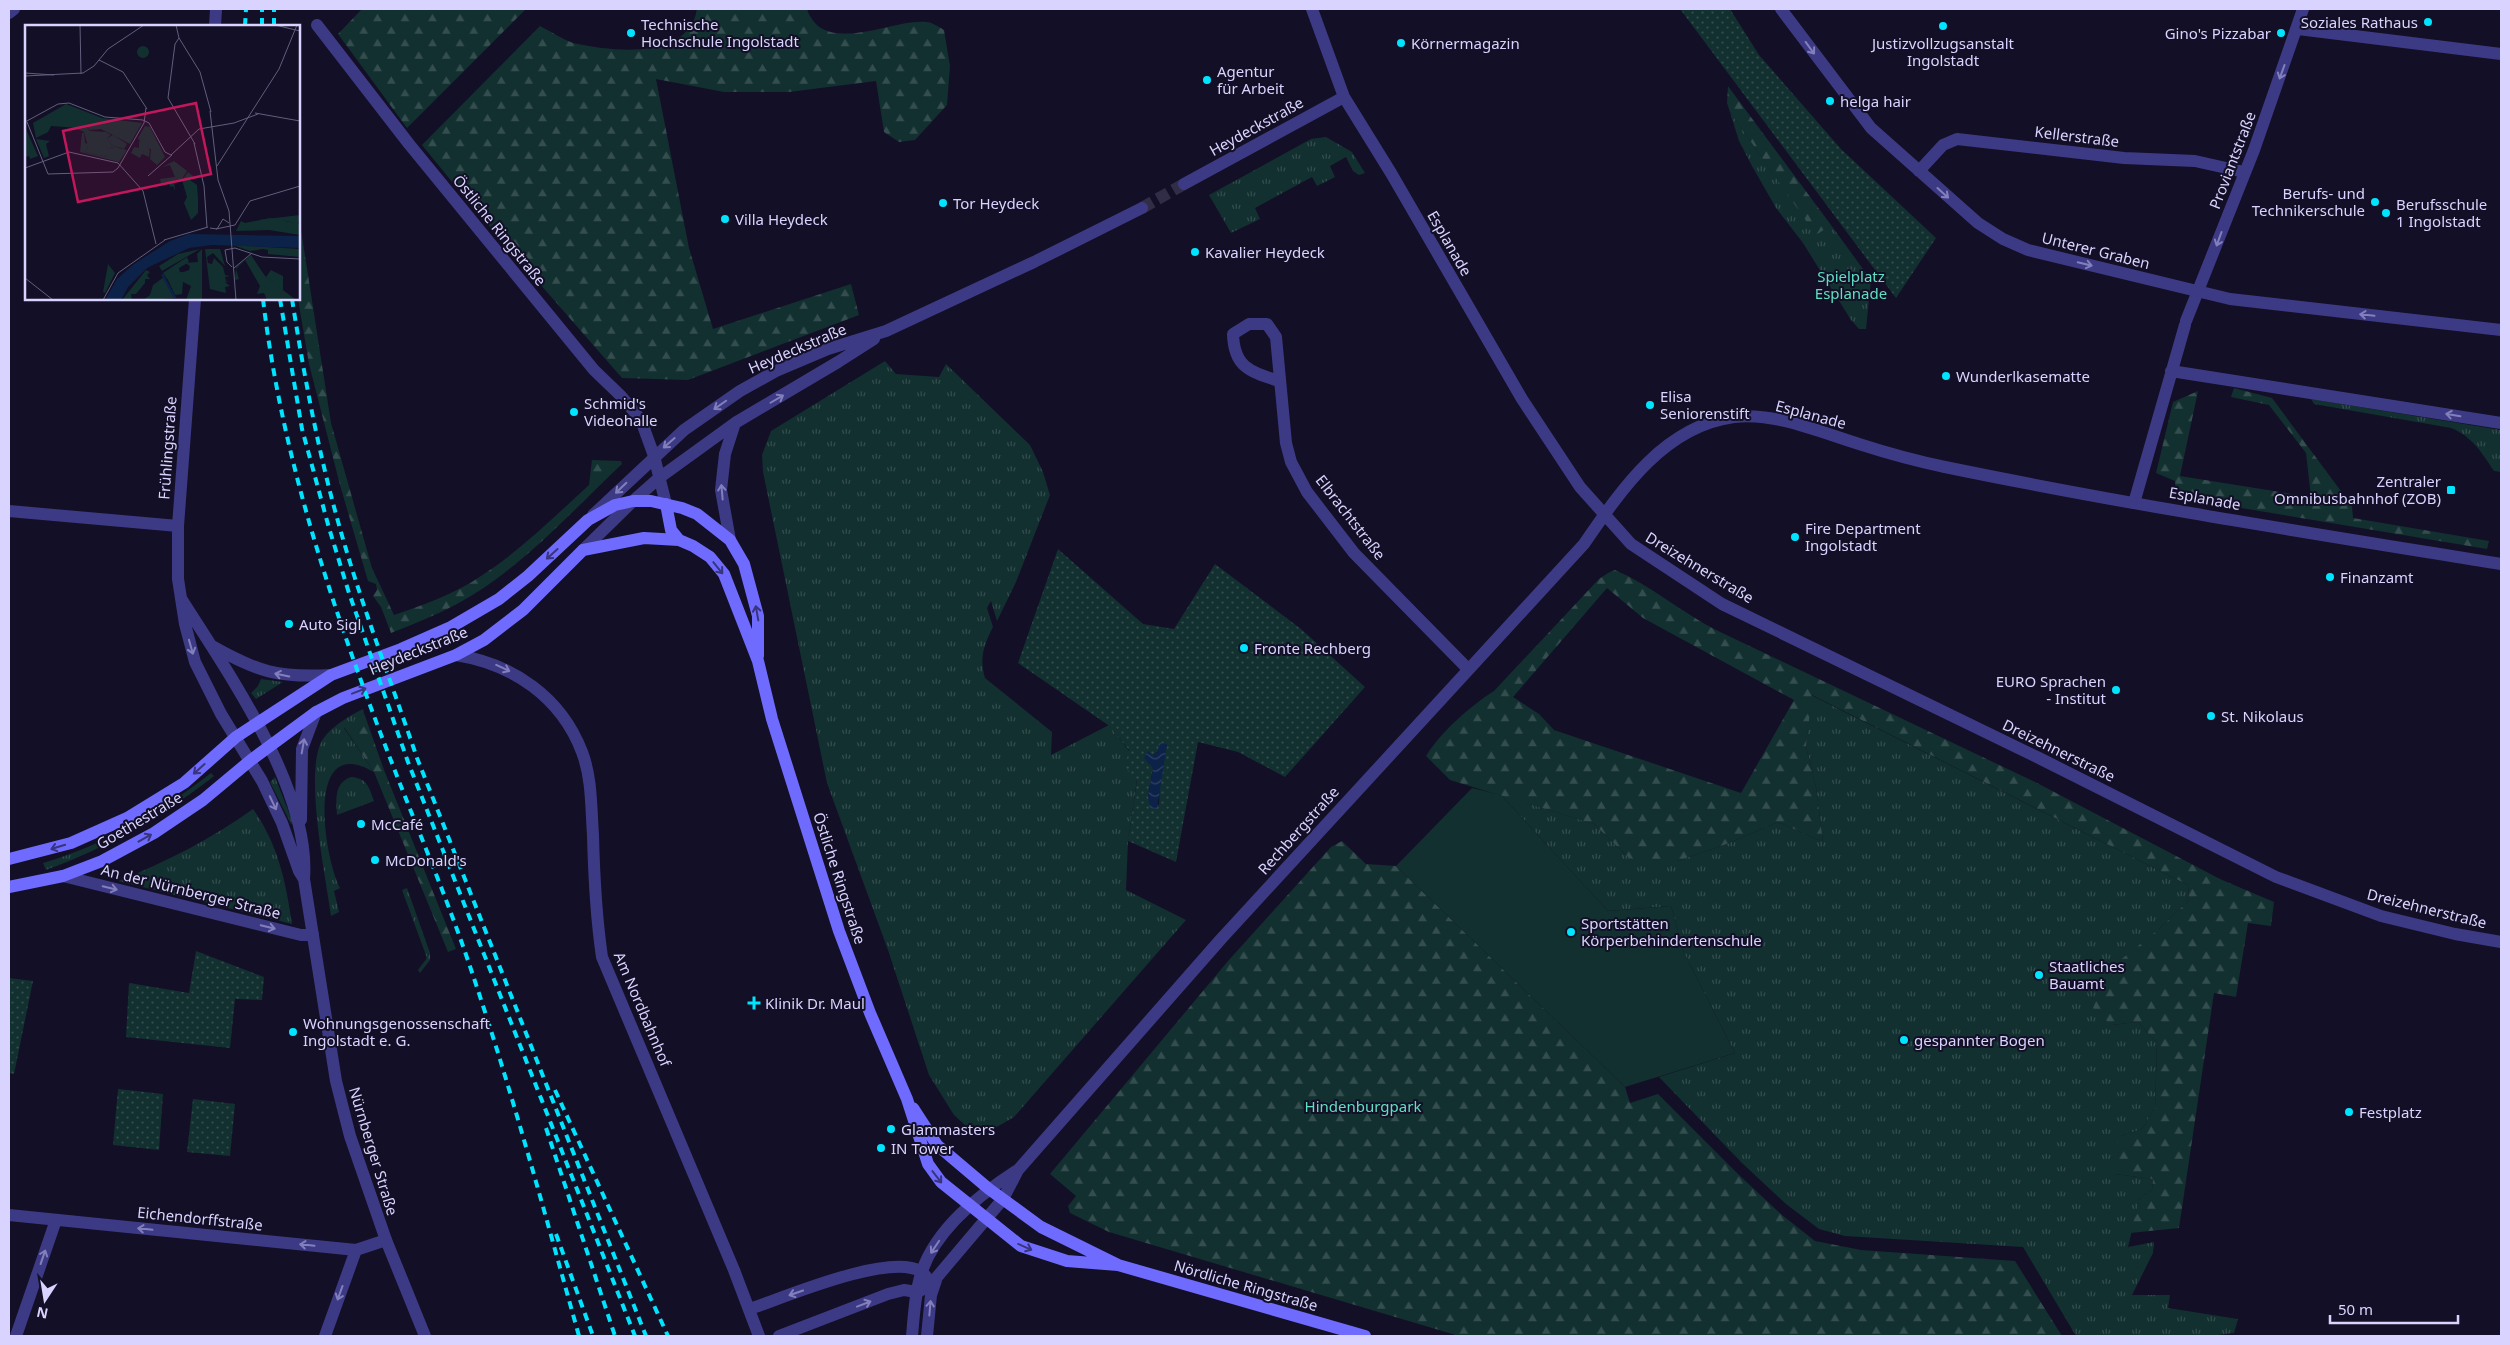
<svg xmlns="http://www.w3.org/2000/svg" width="2510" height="1345" viewBox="0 0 2510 1345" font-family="'Noto Sans',sans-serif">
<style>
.grass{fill:url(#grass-tufts)}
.forest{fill:url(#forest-firs);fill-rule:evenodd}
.garden{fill:url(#garden-dots);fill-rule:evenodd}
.pitch{fill:#12302f}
.water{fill:url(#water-waves)}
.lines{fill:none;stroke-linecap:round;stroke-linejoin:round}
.tertiary-tunnel{stroke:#312d47;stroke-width:12;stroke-dasharray:12 6;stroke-linecap:butt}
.minor{stroke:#3d3a85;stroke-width:12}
.tertiary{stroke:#3d3a85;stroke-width:12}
.secondary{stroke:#6f6bff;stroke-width:12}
.rail{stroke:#00e5ff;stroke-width:4;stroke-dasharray:8 6;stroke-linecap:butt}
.oneway{stroke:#837fbc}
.oneway2{stroke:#38347d}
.poi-dot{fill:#00e5ff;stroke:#130f26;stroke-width:2}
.labels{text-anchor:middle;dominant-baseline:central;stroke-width:4;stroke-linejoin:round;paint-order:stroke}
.poi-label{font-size:15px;fill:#d9d4ff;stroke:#130f26;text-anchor:start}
.street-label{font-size:15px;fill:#d9d4ff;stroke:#130f26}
.park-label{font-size:15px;fill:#5fe0c0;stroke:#130f26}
.inset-river{fill:none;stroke:#0c2248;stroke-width:2.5}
.inset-road{fill:none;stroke:#625e7d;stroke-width:1}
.view{fill:#c2185b;fill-opacity:0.15;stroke:#c2185b;stroke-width:2.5}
.inset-edge{fill:none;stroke:#d9d4ff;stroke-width:2.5}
</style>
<defs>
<pattern id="grass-tufts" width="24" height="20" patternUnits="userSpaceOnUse" patternTransform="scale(1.25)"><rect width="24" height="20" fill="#12302f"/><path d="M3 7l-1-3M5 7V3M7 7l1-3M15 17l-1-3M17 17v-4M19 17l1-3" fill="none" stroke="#344d4e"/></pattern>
<pattern id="forest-firs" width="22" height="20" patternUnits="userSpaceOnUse" patternTransform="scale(1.25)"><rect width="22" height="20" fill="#12302f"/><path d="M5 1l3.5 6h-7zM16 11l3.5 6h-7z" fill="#344d4e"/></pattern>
<pattern id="garden-dots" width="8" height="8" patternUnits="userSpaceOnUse" patternTransform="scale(1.25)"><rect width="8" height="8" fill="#12302f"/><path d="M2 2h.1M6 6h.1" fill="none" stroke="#344d4e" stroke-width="1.8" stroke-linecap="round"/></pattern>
<pattern id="water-waves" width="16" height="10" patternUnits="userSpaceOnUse" patternTransform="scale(1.25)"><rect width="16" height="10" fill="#0c2248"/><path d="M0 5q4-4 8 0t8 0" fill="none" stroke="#2f4163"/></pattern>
</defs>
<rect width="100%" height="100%" fill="#130f26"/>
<path class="grass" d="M1730,112L1816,234L1831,225L1871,280L1866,329H1859L1851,320L1803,243L1776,208L1752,166L1739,141Z
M1326,137L1352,152L1365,173L1359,175L1353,171L1346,157L1330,166L1335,177L1317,186L1312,177L1255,208L1260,219L1231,233L1209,195L1311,139Z
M885,361L896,374L939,377L946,364L1030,445L1043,472L1050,495L1016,582L997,621L991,601L987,608L993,627C984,645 979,658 985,678L1052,732L1051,755L1109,725L1129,751L1137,779L1128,841L1126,890L1186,920L1014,1117L995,1128L983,1130L965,1125L954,1115L929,1075L888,950L827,783L763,472L762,455L771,431Z
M2311,399L2501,430V472L2494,471C2482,453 2472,436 2451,428L2314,404Z
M261,679L283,682L256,699L251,693L258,686Z
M1811,695L2188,885L2189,900L2159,929L2111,1025L2138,1022L2157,1043L2155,1108L2142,1129L2121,1136L2115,1174L2153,1179L2152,1190L2140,1197L2128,1247L2154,1242L2153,1253L2132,1295H2170L2168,1308L2238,1319L2234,1333L2210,1336H2076L2023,1247L1845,1236L1819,1229L1786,1204L1741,1162L1659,1077L1735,1053L1684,953L1671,906L1608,911L1501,795L1594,824L1628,857L1677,861L1724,845L1778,822L1823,842L1816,787L1806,746Z
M363,709L364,713L344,728L374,772C304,731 324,857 340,888L334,891L339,912L331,916C326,878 303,769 323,739C332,726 349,716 363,709Z
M211,773L214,776L209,780C159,818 106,848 46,870L43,863C105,845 161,812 211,773Z
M275,777L293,823L291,824L270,782Z
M351,777C367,778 369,787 374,801L337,815C336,799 334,783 351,777Z
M253,809C278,844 286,882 292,924L118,881C166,862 211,839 253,809Z
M407,888L430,953V960L420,973L418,970L427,958L402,890Z"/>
<path class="forest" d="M362,9H526L407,128L338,34Z
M697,9H807C823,58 894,18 926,22C932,22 939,27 944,30L950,66L947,105L915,140L899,142L884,132L876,81L789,92H724L656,79L689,248L713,329L851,284L859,315L688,380L622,378L471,205L422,145L540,26C552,32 566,42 578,44C616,52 689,59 697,9Z
M1728,86L1739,101L1831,225L1816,235L1730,112L1727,103Z
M299,217L331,423L372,568L394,615C423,605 455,594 481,576C521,550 554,517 589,485L592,460L621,461L622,464C570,513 521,569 457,604C436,615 414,624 391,633L381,607L373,596L377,590L376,584L368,581L340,485L309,364L298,299Z
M2234,388L2272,398L2352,506L2353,518L2489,541L2487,549L2176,497L2175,481L2156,473L2173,402L2198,391L2180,476L2311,497L2306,453L2269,405L2231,397Z
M1615,570C1650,585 1680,611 1714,629L2037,783L2220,879L2274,902L2271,926L2248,923L2236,997L2214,993L2179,1228L2130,1233L2140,1197L2152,1190L2153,1179L2115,1174L2111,1155L2121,1136L2142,1129L2155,1108L2157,1043L2138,1022L2111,1025L2093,1008L2108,970L2159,929L2189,900L2188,885L1812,695L1806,746L1816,787L1823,842L1778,822L1724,845L1677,861L1640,863L1628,857L1594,824L1450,780L1426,756C1442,731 1469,707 1494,691L1599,579L1608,573ZM1607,588L1643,618L1794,700L1741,793L1554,730L1539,714L1513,697Z
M364,713L384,770L456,949L448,952L374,772L344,727Z
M1342,841L1366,864L1396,866L1625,1087L1630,1103L1658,1094L1738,1174L1782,1215L1815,1241L1861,1250L2015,1261L2062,1336H1459L1109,1232L1070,1213L1068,1206L1076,1196L1050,1174L1228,961L1331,847Z"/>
<path class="garden" d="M1680,9H1730L1759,55L1841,149L1936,238L1896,298Z
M1058,549L1143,624L1174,629L1215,564L1301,629L1365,687L1285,777L1238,752L1198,742L1176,862L1128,841L1137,780L1125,767L1129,750L1108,725L1018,663ZM1167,744L1160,774L1159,805L1148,796L1153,768L1148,752L1152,756Z
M196,951L264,977L262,1000L235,999L230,1048L126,1037L129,983L189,993Z
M9,978L33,981L14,1074L9,1073Z
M118,1089L163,1094L159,1150L113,1145Z
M193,1099L235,1104L230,1156L187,1152Z"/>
<path class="pitch" d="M1472,788L1501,795L1608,911L1671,906L1684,953L1735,1053L1625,1087L1396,866Z"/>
<path class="water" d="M1159,743L1167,744L1157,809L1150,808L1148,796L1153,768L1144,758L1148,751L1152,755L1158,752Z"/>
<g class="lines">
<path class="tertiary-tunnel" d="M1142,208L1184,184"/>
<path class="minor" d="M1781,9L1871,128L1978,223L2003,239L2028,250L2230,299L2501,330
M9,13L14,9
M317,25L409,144L594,370L621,396L641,420L654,456
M2298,29L2501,54
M1919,171L1943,145L1957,139L2124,158L2195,161L2244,172
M2186,321L2254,150L2303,9
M2171,371L2501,423
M1279,381C1251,372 1234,368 1233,334L1249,324H1267L1276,337L1286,443L1291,462L1307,492L1354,553L1468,669
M2134,503L2185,325
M9,511L178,526
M456,655C513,664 561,697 582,752C592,778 591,808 593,835C594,876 596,916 602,957L734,1270L759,1336
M63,876L301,935H313
M9,1215L356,1250L386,1240
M750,1309C785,1297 888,1253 920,1271C925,1273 929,1281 932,1285L917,1292L904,1290L888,1294L779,1336
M16,1336L56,1220
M325,1336L356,1250"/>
<path class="tertiary" d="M1312,9L1344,97L1391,173L1522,399L1580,487L1631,544L1722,604L2041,759L2276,877L2381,916L2455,934L2501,942
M215,26L216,9
M1184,184L1344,97
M195,299L178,526V579L185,624L195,662L221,714L262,781L282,823L299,871L304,879
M654,456L666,504
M593,515L684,430L740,391L776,371L828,349L886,331L1034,262L1142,208
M730,540L721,490L725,454L735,423
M583,550L633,501L659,478L735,423L838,362L874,339
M182,600C228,673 311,790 304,879L336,1081L350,1136L386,1240L425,1336
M212,646C258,672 278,678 331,675
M301,820L302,749L316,712
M912,1336C914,1315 915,1291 922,1271C937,1228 979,1195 1016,1171
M927,1336L931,1295L937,1277L1003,1199L1018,1170L1221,939L1584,544C1621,490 1664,426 1734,417C1775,412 1820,432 1859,444C1887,453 1916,461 1945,467C2129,505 2316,534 2501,564"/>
<path class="secondary" d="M666,504L671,530L679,540
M9,859L71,843L127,818L184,783L236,737L331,675L401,649L451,627L499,599L528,576L588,520L615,505L633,501H651L682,508L697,514L730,540L744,564L758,616V656
M9,887L63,876L102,861L154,833L203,800L251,760L316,712L343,698L456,655L484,640L523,610L583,550L644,538L679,540L693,546L710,557L724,574L758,661L772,719L839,931L870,1013L907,1099L928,1164L941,1182L1021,1246L1067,1261L1118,1265
M913,1108L937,1145L989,1189L1041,1227L1118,1265L1365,1336"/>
<path class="rail" d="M245,26L246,9
M262,26V9
M274,26V9
M263,299C282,461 336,619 395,771C418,830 443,889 464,949C508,1076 543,1207 579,1336
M280,299L302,429L329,528L349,593L408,762L635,1336
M292,299C304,375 318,451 339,525C361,604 391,681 417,758L646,1336
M555,1090L668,1336
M546,1128L615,1336
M556,1234L593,1336"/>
</g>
<defs><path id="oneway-shaft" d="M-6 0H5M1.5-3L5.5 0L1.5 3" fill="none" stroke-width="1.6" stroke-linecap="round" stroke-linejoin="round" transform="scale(1.25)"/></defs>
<g class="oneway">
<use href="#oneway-shaft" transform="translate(1810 48) rotate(54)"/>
<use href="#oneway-shaft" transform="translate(2282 72) rotate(110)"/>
<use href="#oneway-shaft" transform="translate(1943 193) rotate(42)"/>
<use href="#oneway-shaft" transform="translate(2219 239) rotate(110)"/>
<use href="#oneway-shaft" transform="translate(2085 264) rotate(14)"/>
<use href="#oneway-shaft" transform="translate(2367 315) rotate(-174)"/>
<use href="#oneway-shaft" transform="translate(777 399) rotate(-30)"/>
<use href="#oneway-shaft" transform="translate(720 405) rotate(145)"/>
<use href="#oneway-shaft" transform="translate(2453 415) rotate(-171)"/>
<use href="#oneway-shaft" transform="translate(669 443) rotate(139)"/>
<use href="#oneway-shaft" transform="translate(621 488) rotate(136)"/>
<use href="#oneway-shaft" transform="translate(722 492) rotate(-95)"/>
<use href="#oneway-shaft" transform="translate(191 647) rotate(74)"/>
<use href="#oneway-shaft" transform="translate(503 668) rotate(25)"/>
<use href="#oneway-shaft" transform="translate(282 675) rotate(-168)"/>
<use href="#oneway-shaft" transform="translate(303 746) rotate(-80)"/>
<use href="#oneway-shaft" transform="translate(273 803) rotate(65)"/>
<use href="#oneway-shaft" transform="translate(110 888) rotate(14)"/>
<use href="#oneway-shaft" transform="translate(268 927) rotate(14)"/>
<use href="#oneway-shaft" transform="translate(145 1229) rotate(-174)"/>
<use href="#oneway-shaft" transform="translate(307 1245) rotate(-174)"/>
<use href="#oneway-shaft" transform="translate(935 1247) rotate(124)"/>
<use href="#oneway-shaft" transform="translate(43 1257) rotate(-71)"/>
<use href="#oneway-shaft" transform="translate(340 1293) rotate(110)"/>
<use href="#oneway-shaft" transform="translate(796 1293) rotate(161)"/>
<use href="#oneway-shaft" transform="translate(864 1304) rotate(-21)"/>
<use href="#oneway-shaft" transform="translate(930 1308) rotate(-85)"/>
</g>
<g class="oneway2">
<use href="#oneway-shaft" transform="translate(552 554) rotate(138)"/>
<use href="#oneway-shaft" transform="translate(718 568) rotate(51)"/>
<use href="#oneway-shaft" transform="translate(757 613) rotate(-100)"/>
<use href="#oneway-shaft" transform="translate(359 691) rotate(-21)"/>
<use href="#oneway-shaft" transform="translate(199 769) rotate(138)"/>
<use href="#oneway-shaft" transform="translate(145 838) rotate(-29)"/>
<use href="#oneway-shaft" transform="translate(58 847) rotate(163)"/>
<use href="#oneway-shaft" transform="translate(937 1177) rotate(52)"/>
<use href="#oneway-shaft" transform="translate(1025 1247) rotate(24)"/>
</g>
<g class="poi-dot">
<circle cx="2428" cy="22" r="5"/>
<circle cx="1943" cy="26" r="5"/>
<circle cx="631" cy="33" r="5"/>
<circle cx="2281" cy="33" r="5"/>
<circle cx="1401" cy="43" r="5"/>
<circle cx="1207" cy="80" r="5"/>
<circle cx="1830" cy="101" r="5"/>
<circle cx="2375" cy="202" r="5"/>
<circle cx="943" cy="203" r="5"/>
<circle cx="2386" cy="213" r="5"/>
<circle cx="725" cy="219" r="5"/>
<circle cx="1195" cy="252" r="5"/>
<circle cx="1946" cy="376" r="5"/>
<circle cx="1650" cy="405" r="5"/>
<circle cx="574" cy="412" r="5"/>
<rect x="2446" y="485" width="10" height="10" rx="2.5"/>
<circle cx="1795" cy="537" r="5"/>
<circle cx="2330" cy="577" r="5"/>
<circle cx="289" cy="624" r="5"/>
<circle cx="1244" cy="648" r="5"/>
<circle cx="2116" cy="690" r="5"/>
<circle cx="2211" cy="716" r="5"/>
<circle cx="361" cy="824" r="5"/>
<circle cx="375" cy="860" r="5"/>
<circle cx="1571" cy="932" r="5"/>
<circle cx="2039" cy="975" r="5"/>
<path d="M751.5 995.5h5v5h5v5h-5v5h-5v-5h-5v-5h5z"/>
<circle cx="293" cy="1032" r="5"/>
<circle cx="1904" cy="1040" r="5"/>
<circle cx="2349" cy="1112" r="5"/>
<circle cx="891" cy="1129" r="5"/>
<circle cx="881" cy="1148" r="5"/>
</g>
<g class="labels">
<g class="poi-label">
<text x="2418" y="22" text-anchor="end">Soziales Rathaus</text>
<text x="641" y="24">Technische<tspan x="641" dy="17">Hochschule Ingolstadt</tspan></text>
<text x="2271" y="33" text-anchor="end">Gino's Pizzabar</text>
<text x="1411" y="43">Körnermagazin</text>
<text x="1943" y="43" text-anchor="middle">Justizvollzugsanstalt<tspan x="1943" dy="17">Ingolstadt</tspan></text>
<text x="1217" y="71">Agentur<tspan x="1217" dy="17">für Arbeit</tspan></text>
<text x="1840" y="101">helga hair</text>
<text x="2365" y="193" text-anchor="end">Berufs- und<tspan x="2365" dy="17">Technikerschule</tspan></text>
<text x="953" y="203">Tor Heydeck</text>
<text x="2396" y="204">Berufsschule<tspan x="2396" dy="17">1 Ingolstadt</tspan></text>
<text x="735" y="219">Villa Heydeck</text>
<text x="1205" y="252">Kavalier Heydeck</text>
<text x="1956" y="376">Wunderlkasematte</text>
<text x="1660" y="396">Elisa<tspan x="1660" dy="17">Seniorenstift</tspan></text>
<text x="584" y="403">Schmid's<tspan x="584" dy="17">Videohalle</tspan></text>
<text x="2441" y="481" text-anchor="end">Zentraler<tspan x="2441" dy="17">Omnibusbahnhof (ZOB)</tspan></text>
<text x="1805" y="528">Fire Department<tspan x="1805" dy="17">Ingolstadt</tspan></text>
<text x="2340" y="577">Finanzamt</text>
<text x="299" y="624">Auto Sigl</text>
<text x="1254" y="648">Fronte Rechberg</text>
<text x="2106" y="681" text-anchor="end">EURO Sprachen<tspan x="2106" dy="17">- Institut</tspan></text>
<text x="2221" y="716">St. Nikolaus</text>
<text x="371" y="824">McCafé</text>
<text x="385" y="860">McDonald's</text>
<text x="1581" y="923">Sportstätten<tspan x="1581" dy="17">Körperbehindertenschule</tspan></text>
<text x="2049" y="966">Staatliches<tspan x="2049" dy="17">Bauamt</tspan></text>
<text x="765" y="1003">Klinik Dr. Maul</text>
<text x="303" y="1023">Wohnungsgenossenschaft<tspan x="303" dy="17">Ingolstadt e. G.</tspan></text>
<text x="1914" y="1040">gespannter Bogen</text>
<text x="2359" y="1112">Festplatz</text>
<text x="901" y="1129">Glammasters</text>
<text x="891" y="1148">IN Tower</text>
</g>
<g class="street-label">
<text transform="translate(1256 126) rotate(-29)">Heydeckstraße</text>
<text transform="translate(2077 136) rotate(7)">Kellerstraße</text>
<text transform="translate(2232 160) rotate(-69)">Proviantstraße</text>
<text transform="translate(500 230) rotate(51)">Östliche Ringstraße</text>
<text transform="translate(1450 243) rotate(60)">Esplanade</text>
<text transform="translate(2096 250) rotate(14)">Unterer Graben</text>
<text transform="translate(797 348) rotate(-23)">Heydeckstraße</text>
<text transform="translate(1811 414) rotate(15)">Esplanade</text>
<text transform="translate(167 448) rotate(-86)">Frühlingstraße</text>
<text transform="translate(2205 498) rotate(10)">Esplanade</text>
<text transform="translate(1351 517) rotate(52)">Elbrachtstraße</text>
<text transform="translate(1700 567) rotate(31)">Dreizehnerstraße</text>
<text transform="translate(418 650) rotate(-22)">Heydeckstraße</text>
<text transform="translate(2059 750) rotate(26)">Dreizehnerstraße</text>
<text transform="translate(139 820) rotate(-31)">Goethestraße</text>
<text transform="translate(1298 830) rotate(-48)">Rechbergstraße</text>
<text transform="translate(840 878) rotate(72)">Östliche Ringstraße</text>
<text transform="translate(191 891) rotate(14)">An der Nürnberger Straße</text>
<text transform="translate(2427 908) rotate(14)">Dreizehnerstraße</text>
<text transform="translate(643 1009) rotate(67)">Am Nordbahnhof</text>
<text transform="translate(374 1151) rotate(73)">Nürnberger Straße</text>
<text transform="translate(200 1218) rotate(6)">Eichendorffstraße</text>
<text transform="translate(1246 1285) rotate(16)">Nördliche Ringstraße</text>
</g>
<g class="park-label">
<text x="1851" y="276">Spielplatz<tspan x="1851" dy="17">Esplanade</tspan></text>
<text x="1363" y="1106">Hindenburgpark</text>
</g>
</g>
<g transform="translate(25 25)">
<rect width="275" height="275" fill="#130f26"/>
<path d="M60,100L65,106L81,107L86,110L82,113L87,120L97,124L87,122L83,125L82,132L60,127L63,121L59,107L53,104ZM120,101L125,102L140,132L132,140L125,134L126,124L119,123L113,113ZM0,102L13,131L5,134L4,131L0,132ZM11,114L25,116L21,119L24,131L19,133ZM275,190L273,200L262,196L233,195ZM175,224L137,246L134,241L153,229ZM180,224H195L200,241L188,228L182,232L183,238L187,239L189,233L198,242L200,250L205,251L200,252L201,256H205L200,257L205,261L200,262L201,268L185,264ZM162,232L164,237L154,243L155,247H161L142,254L138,248ZM83,239L90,248L80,268L78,267ZM121,245L125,247L122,250L125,254H120V258L111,269H106L107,275H97ZM246,245L258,251V267L241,252ZM139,252L151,273L118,275L125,270L128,260Z" fill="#12302f"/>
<path d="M41,79L77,93L117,98L105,119L76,104L65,105L60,100L53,103L26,101L23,107L11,113L8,98ZM57,108H59L60,118L64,119L60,127L82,132L80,125L89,122L102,125L94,137L55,127ZM149,136L162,146L157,154L149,155L150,166L148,161L146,162L142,157L136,158L135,154L150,152L145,140L137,142ZM163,147L168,151L165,155L172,160L173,173V188L166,195L159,178L162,172L157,155ZM245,193L275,199V210L244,205L211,206L216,196L220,198ZM208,220L275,224V232L243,229V225L238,224L225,226ZM177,224V275H161L166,261L158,257L157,269L150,270L142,253L164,245L165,241L160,238L173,237L172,229ZM226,230L240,251L271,275H242L239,268L232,269L235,261L220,235L211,244L214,254L210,255L211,242Z" fill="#12302f"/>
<path d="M114,116L125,125L124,132L117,129L115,133L106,128L109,122L114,123Z" fill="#12302f"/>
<path d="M112 27a6 6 0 1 1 12 0a6 6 0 1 1-12 0ZM88,110L102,119L99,124L87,120L82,113Z" fill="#12302f"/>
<path d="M164,209L275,211V223L187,220L164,223L122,243L103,262L96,275H80L92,254L109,239L145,216Z" fill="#0c2248"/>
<path class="inset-river" d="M137,249L150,273"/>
<path class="inset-road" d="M55,0L56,49M151,0L154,13L175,47L186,87M250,0L275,6M154,13L150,19L143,73L170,119M74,35L98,47L122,84M0,48L29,50M0,51L58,48L69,41L83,24L119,0M185,86L193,155L204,186L211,275M230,88L275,96M0,97L33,79L44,78L80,92L118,95L124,98L140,127L146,130L174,104L209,98L233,89M2,97L23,149L88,147L93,143L119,98L121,83M169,118L179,161L182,202M192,141L254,44L272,0M0,143L44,127L93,138L118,166L131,219M123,151L147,130M185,203L192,204L198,194L204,198M191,204L210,200L225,176L275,161M139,215L183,202M200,225L210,223L237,232L275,234M200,225L202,237L207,242M209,243L227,228M0,253L28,275M78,275L93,248L140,215"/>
<path class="view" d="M171,78L186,149L53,177L38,106Z"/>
<rect width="275" height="275" class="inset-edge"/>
</g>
<rect width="2510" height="1345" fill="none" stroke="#d9d4ff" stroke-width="20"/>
<g transform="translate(45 1300) rotate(192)" stroke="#130f26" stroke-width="4" paint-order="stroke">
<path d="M0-4L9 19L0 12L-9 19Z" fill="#d9d4ff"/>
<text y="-8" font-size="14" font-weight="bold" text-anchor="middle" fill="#d9d4ff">N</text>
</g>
<path d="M2330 1315v8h128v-8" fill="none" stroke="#d9d4ff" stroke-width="2.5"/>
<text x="2338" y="1315" font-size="15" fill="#d9d4ff" stroke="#130f26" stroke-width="4" paint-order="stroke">50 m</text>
</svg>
